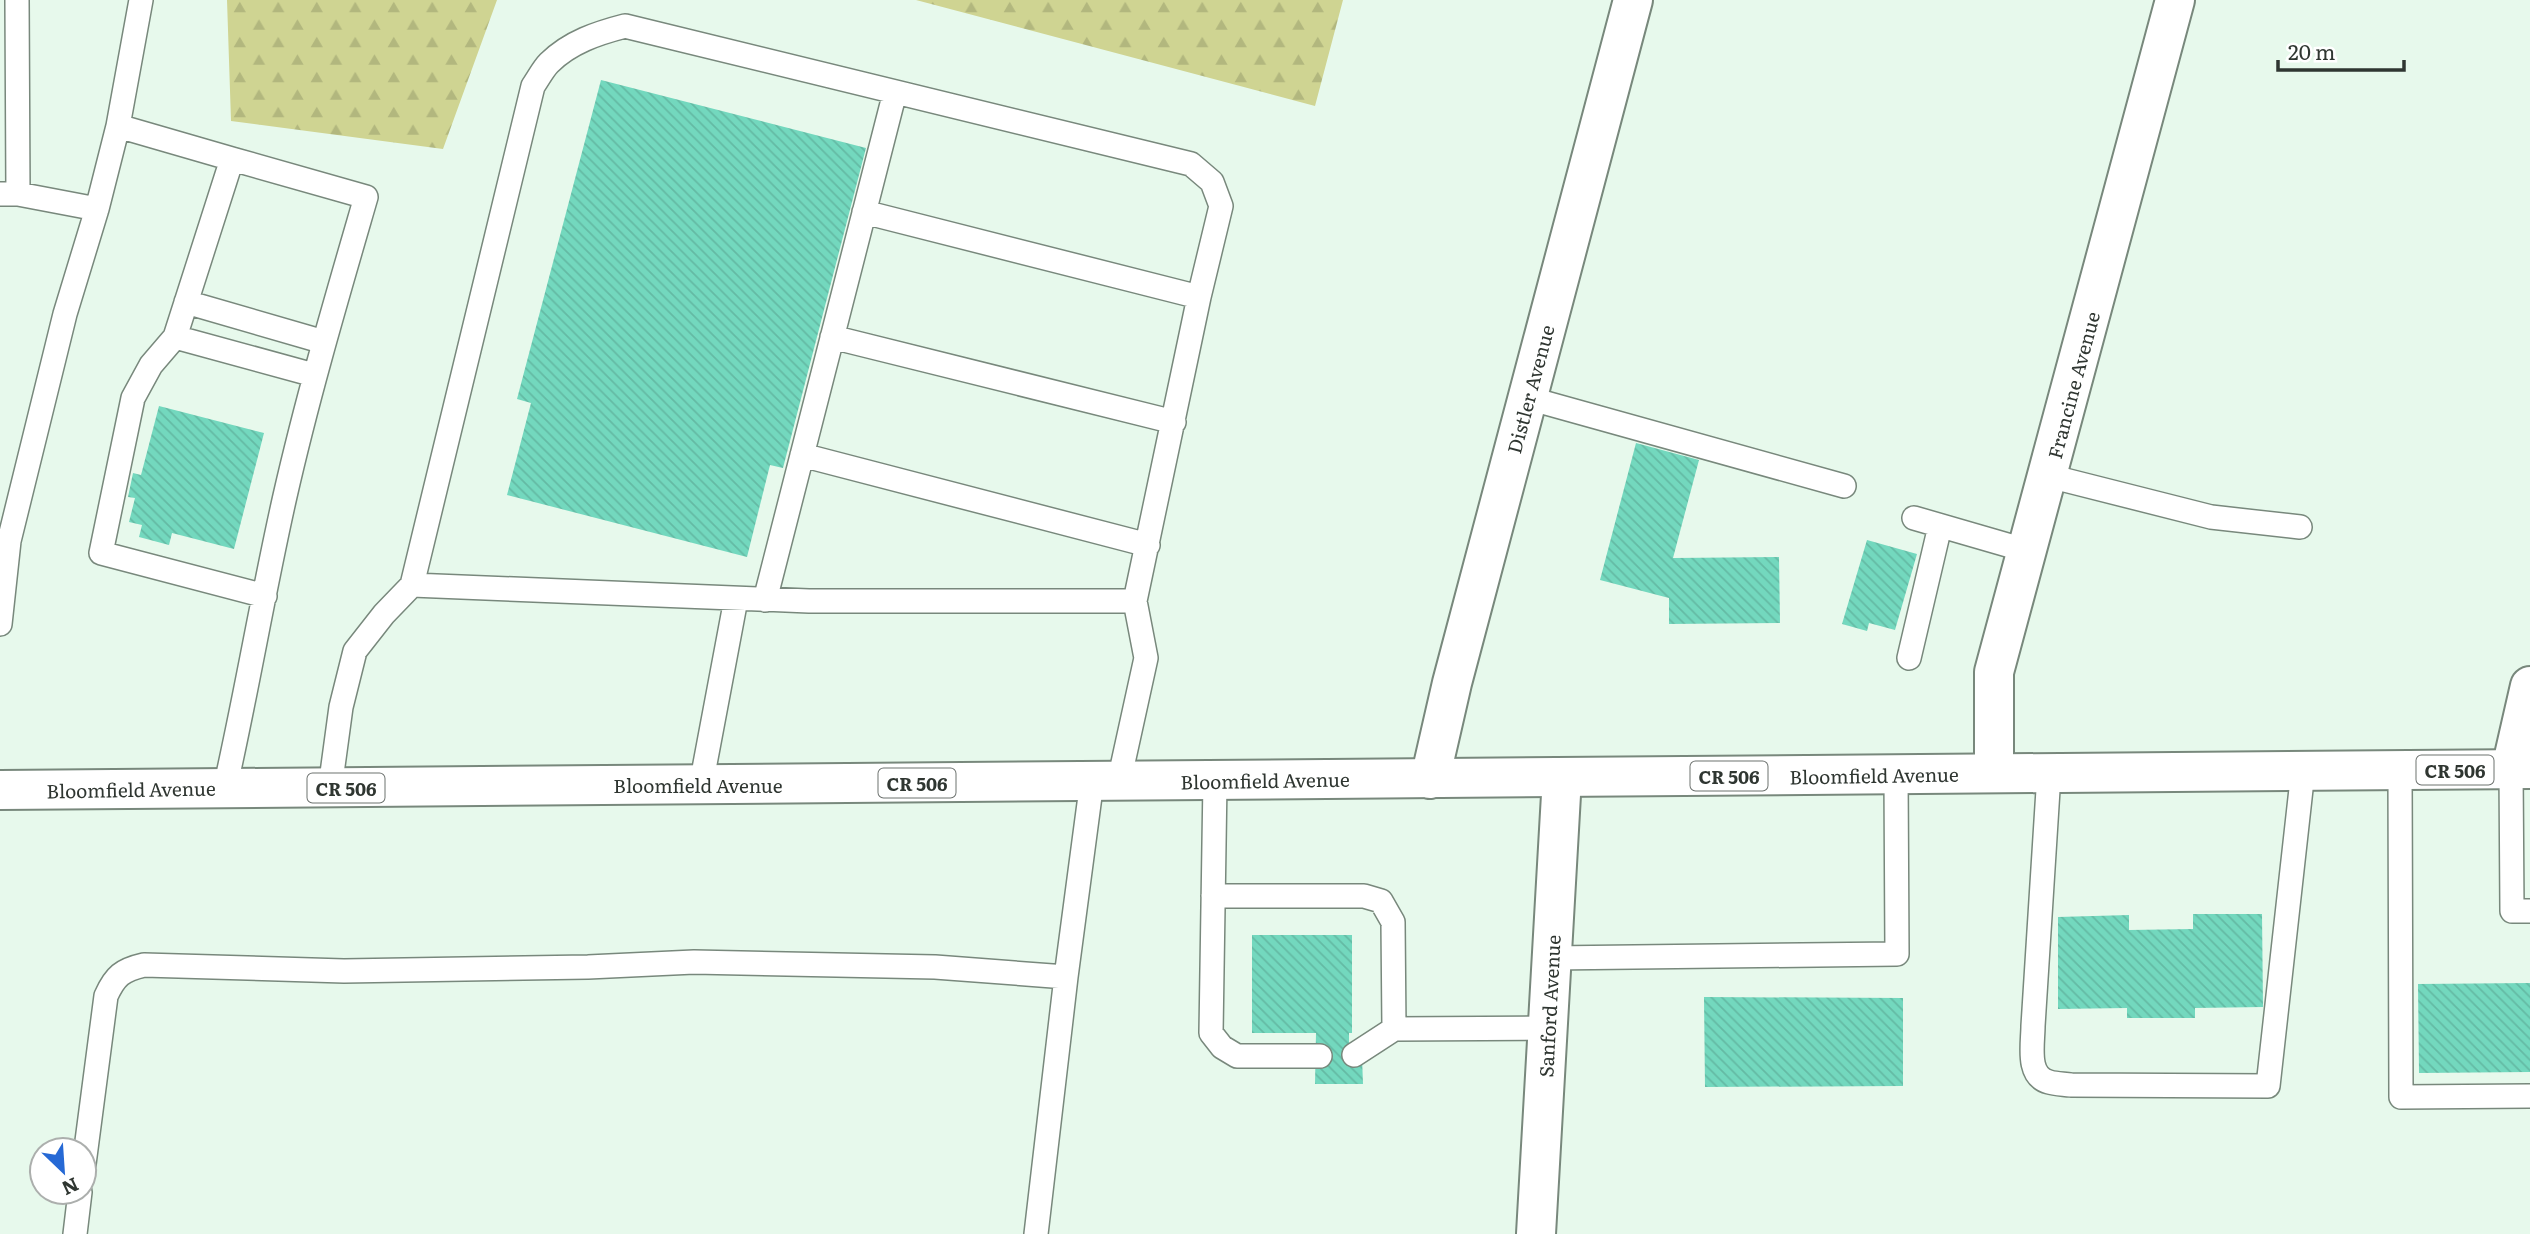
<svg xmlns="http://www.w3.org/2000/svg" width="2530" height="1234" viewBox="0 0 2530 1234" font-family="Literata,serif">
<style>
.forest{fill:url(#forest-firs)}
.building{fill:url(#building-back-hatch)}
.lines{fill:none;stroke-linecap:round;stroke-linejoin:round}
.lane-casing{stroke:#78887c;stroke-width:26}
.street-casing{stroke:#78887c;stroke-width:42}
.primary-casing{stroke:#78887c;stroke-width:42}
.lane{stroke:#fff;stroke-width:23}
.street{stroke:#fff;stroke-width:38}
.primary{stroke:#fff;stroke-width:38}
.labels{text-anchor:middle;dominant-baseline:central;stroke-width:5;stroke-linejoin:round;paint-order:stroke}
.shield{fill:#fff;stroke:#6d726f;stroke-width:2}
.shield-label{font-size:18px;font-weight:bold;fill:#2f3631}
.street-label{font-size:19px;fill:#2f3631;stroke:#fff}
</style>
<defs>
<pattern id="forest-firs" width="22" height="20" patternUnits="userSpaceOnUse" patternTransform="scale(1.75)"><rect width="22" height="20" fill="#cfd492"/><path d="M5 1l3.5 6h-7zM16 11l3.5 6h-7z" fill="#b2b77e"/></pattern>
<pattern id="building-back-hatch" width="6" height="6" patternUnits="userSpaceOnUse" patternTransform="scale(1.75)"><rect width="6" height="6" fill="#73d8be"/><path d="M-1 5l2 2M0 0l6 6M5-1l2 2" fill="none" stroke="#64baa4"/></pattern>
</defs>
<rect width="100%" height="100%" fill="#e7f9ec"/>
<path class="forest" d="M227,0H497L443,149L231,121Z
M916,0H1343L1315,106Z"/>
<path class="building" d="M601,80L866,148L783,468L770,465L747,557L507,495L531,403L517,399Z
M159,406L264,433L234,549L172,533L169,545L139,537L142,525L129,522L135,498L128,497L133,473L141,475Z
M1636,443L1699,460L1673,558L1779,557L1780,623L1669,624V598L1600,580Z
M1867,540L1917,554L1895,630L1869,623L1867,631L1842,624Z
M2193,914H2262L2263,1007L2195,1008V1018H2127V1008L2058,1009V917L2129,915V930L2193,929Z
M1252,935H1352V1033H1349V1057H1362L1363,1084H1315L1316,1033H1252Z
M2530,983V1072L2419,1073L2418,984Z
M1704,997L1903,998V1086L1705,1087Z"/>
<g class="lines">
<defs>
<path id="lane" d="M17,0L18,194
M118,126L141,0
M0,194H18L97,209
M864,212L1199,297
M186,302L324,342
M175,337L314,375
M832,337L1174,422
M1528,398L1844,486
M802,455L1148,545
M2049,476L2211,517L2300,527
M1914,518L2028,551
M765,600L895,92
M0,624L9,541L65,314L97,209L118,126L232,159
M1909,658L1940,526
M2511,769L2512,911H2530
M2400,770L2401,1097L2530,1096
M2049,774L2033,1026C2033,1044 2026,1076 2049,1082C2055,1084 2064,1084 2071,1085L2268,1086L2303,771
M1119,781L1146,658L1135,601
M1215,781L1211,1033L1222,1047L1237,1056H1320
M701,785L736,599
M225,788C247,691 263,593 285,496C308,395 337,297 366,197L232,159L175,337L151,365L133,398L101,553L265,596
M330,788L341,707L355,651L384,614L412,585L533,86C538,79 543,69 549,63C570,42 598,33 625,26L1191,164L1212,182L1221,206L1199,297L1135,601H809L412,585
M1213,896H1364L1381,901L1393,922L1394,1029
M1551,958L1897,954L1896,775
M1354,1055L1394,1029L1549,1028
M84,1164L106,996C115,976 122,970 144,965L344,971L588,967L694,962L935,967L1066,977
M75,1234L80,1192
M1036,1234L1066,977L1092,781"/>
<path id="street" d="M2511,769L2530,686
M1994,773V672L2175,0
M1430,779L1452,683L1633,0
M1536,1234L1562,777"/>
<path id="primary" d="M0,790L2530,769"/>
</defs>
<use href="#lane" class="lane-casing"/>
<use href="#street" class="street-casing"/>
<use href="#primary" class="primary-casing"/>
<use href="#lane" class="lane"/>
<use href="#street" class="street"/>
<use href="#primary" class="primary"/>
</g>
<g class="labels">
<g class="shield">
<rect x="2416.5" y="755.5" width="77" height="29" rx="5"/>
<rect x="1690.5" y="761.5" width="77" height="29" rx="5"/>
<rect x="878.5" y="768.5" width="77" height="29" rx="5"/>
<rect x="307.5" y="773.5" width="77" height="29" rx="5"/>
</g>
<g class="shield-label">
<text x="2455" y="770">CR 506</text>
<text x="1729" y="776">CR 506</text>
<text x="917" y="783">CR 506</text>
<text x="346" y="788">CR 506</text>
</g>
<g class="street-label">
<text transform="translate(2073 385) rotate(-75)">Francine Avenue</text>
<text transform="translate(1530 389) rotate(-75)">Distler Avenue</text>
<text transform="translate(1874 775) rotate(-1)">Bloomfield Avenue</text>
<text transform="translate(1265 780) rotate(-1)">Bloomfield Avenue</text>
<text x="698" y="785">Bloomfield Avenue</text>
<text transform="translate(131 789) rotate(-1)">Bloomfield Avenue</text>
<text transform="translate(1549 1006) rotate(-87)">Sanford Avenue</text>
</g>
</g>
<g transform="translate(63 1171) rotate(155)"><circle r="33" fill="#ffffff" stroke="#acafad" stroke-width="2"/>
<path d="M0-5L12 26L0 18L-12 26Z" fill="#2669d5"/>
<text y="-10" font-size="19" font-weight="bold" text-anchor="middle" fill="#2f3631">N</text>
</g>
<path d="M2278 60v10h126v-10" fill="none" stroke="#2f3631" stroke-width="3.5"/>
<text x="2288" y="60" font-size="21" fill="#2f3631" stroke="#ffffff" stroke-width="5" paint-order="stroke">20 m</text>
</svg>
